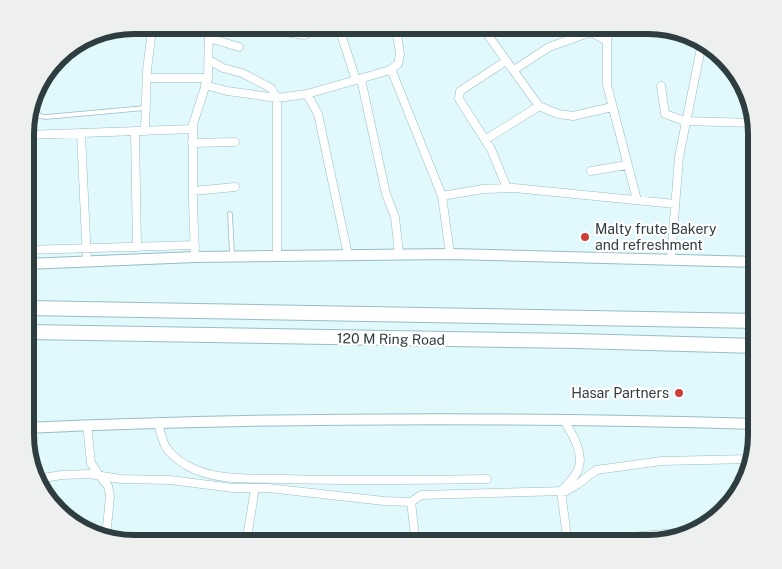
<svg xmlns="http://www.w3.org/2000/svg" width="782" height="569" viewBox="0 0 782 569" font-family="'Public Sans',sans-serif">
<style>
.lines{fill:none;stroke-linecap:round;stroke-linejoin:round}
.service-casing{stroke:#97bec5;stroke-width:5.5}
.minor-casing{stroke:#97bec5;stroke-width:9}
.tertiary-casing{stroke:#97bec5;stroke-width:12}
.motorway-casing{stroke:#97bec5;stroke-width:16}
.service{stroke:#fff;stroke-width:4}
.minor{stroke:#fff;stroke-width:8}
.tertiary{stroke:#fff;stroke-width:10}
.motorway{stroke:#fff;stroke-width:14}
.poi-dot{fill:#cd3f3a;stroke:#fff;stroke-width:2}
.labels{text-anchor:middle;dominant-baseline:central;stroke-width:4.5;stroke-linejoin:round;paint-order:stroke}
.poi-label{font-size:14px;fill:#2e3e40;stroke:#fff;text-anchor:start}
.street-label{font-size:14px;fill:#2e3e40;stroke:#fff}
.rim{fill:none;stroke:#2e3e40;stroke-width:6}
</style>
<rect width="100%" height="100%" fill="#e1f9fd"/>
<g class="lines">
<defs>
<path id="service" d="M36,91L37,112L39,116L46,117L145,108
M230,214L232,254"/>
<path id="minor" d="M610,26L607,41V85L637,200
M482,27L539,106L558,114L573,116L612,107
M339,28L356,80
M285,32L304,35L309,33L311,29
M209,38L239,47
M209,60L223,68L242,73L271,88L277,98V256
M506,61L460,91L459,99L491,149L507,188
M391,69L442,196L450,254
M514,70L549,47L591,32L607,41
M147,78H208
M361,79L386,194L395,217L399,254
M205,85L227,91L277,98L307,94L356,80L390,70L398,64L400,54L396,28
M661,86L665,114L685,121L756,123
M307,94L318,114L348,255
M135,131L137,247
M145,131L147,70L152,30
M81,133L87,261
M26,135L193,129
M485,140L539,106
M192,143L235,142
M591,171L627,165
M193,191L235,187
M442,196L483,189L514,188L675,204
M26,250L195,245
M195,257L193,201V124L208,78L209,30
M671,258L679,157L702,43
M564,420C572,434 586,455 577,472C573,479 567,485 561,491L568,544
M158,422C163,445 165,452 186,465C215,482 253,478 286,479C353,481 420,480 487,479
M87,425L91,463L98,474L108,486L110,496L107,527
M36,479L62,475L89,474L121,479L170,480L233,488H268L384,501L411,502
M120,541L164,544
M246,544L255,488
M416,544L411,502L421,495L566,491L578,484L596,470L662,461L750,459
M595,544L641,536L699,531"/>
<path id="tertiary" d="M26,264L195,257L450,254L757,262
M26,428C269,417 513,417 757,424"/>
<path id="motorway" d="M26,308L757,321
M26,332L576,341L757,346"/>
</defs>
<use href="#service" class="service-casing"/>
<use href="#minor" class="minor-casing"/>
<use href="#tertiary" class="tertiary-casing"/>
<use href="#motorway" class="motorway-casing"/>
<use href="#service" class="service"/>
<use href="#minor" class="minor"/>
<use href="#tertiary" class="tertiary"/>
<use href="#motorway" class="motorway"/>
</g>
<g class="poi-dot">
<circle cx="585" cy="237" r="5"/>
<circle cx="679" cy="393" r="5"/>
</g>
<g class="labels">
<g class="poi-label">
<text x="595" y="229">Malty frute Bakery<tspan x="595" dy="16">and refreshment</tspan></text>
<text x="669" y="393" text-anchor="end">Hasar Partners</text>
</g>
<g class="street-label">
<text transform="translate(391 339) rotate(1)">120 M Ring Road</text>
</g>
</g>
<path d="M0 0H782V569H0ZM134 34H648A100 100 0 0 1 748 134V435A100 100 0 0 1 648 535H134A100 100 0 0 1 34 435V134A100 100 0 0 1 134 34Z" fill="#eef0f0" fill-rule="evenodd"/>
<path class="rim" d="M134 34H648A100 100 0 0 1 748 134V435A100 100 0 0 1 648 535H134A100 100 0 0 1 34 435V134A100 100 0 0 1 134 34Z"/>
</svg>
